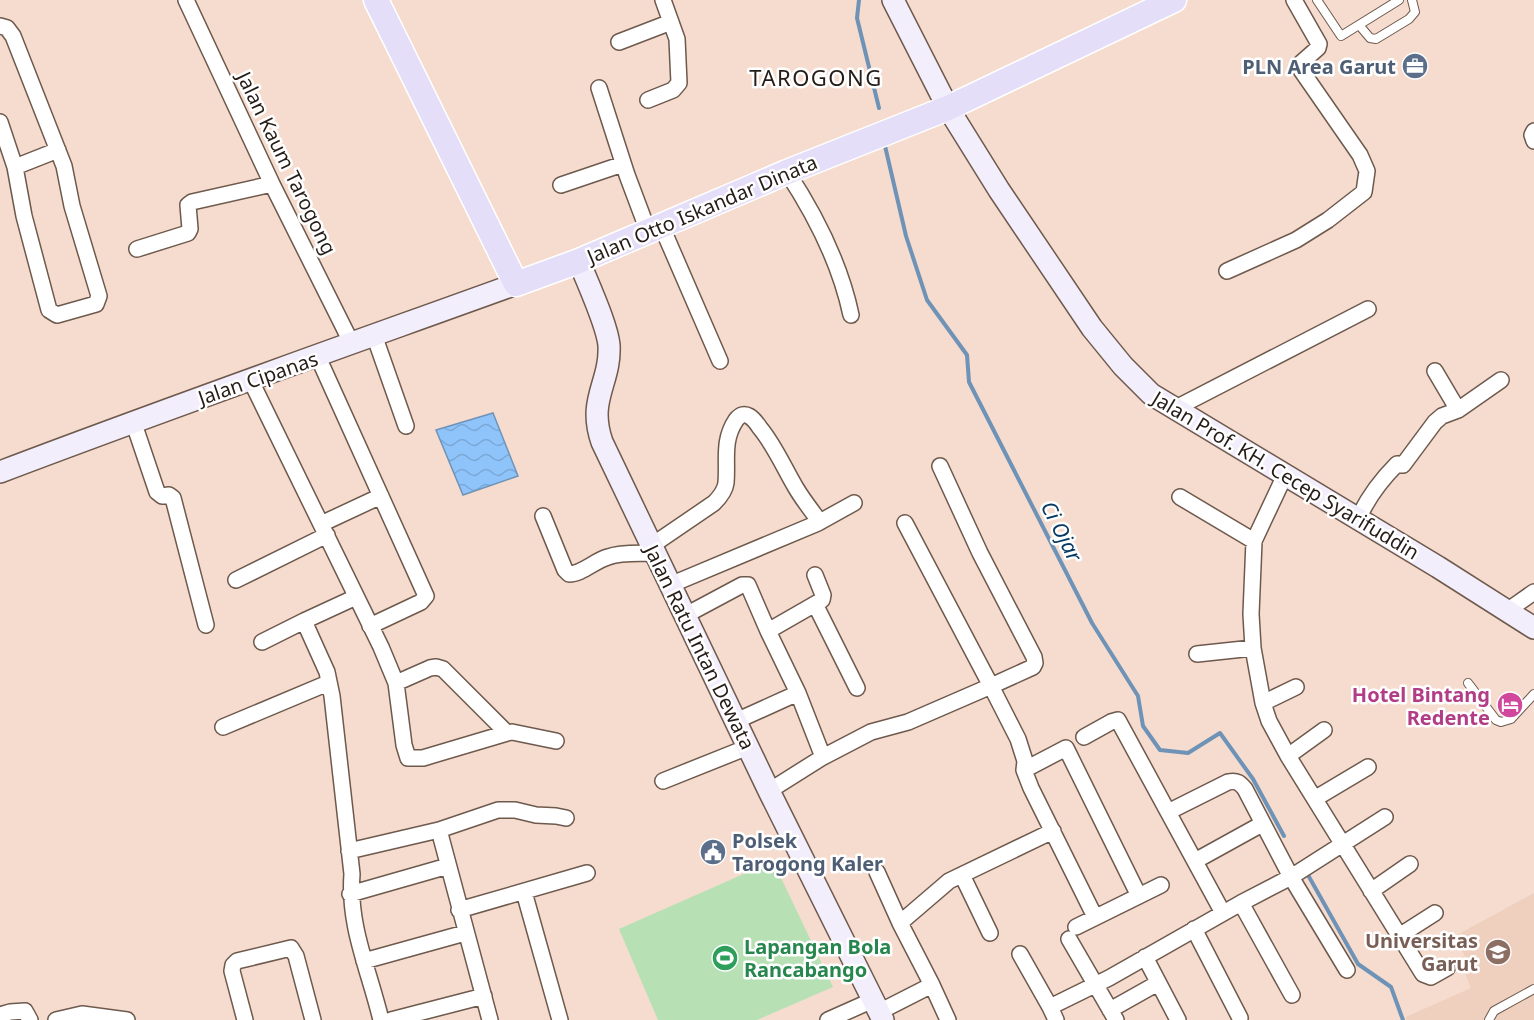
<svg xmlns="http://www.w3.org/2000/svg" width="1534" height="1020" viewBox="0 0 1534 1020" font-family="'Noto Sans',sans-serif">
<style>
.built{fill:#efcfbd}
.green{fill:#b7e0b5}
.water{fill:url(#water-waves);stroke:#6f92b7;stroke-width:1.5}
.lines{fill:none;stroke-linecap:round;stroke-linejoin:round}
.stream{stroke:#6f92b7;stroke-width:4}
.lane-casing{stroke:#6e594d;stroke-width:10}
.street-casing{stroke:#6e594d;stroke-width:18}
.secondary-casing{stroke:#6e594d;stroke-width:24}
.primary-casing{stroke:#fff;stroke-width:27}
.lane{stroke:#fff;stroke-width:8}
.street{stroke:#fff;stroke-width:15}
.secondary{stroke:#f2eefc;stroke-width:21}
.primary{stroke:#e4def8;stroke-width:24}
.labels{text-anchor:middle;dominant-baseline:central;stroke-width:5;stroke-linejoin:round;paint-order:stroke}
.service-label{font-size:20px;font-weight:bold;fill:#4e5e75;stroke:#fff;text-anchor:end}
.street-label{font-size:20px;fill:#251c17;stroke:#fff}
.hotel-label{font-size:20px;font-weight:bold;fill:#b23c85;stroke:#fff;text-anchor:end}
.education-label{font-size:20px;font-weight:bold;fill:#785e54;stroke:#fff;text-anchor:end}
.leisure-label{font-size:20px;font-weight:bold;fill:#27864d;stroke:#fff;text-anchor:start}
.water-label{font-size:21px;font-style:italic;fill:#063963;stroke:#fff}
.quarter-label{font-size:22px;letter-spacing:1.5px;fill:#251c17;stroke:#fff}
</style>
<defs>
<pattern id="water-waves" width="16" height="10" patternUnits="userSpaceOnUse" patternTransform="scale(1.5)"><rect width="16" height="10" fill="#8fc4fb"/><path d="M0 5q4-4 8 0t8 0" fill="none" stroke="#7ba8d6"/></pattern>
</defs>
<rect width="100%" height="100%" fill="#f5dcce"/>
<path class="built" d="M1534,893V1020H1407L1406,1017L1471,988L1464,971L1470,967L1455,936Z"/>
<path class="green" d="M773,861L833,987L757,1020H658L619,929Z"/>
<path class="water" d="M493,413L518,476L463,495L436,430Z"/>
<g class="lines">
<path class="stream" d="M859,0L857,18L879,108
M885,146L906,236L927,300L967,355L969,382L1092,623L1138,696L1143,726L1160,750L1188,753L1220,733L1253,779L1284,836
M1308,875L1358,964L1391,987L1403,1020"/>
<defs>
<path id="lane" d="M1317,0L1341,36L1399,0
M1359,25L1370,38L1376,39L1409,19L1415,12L1412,0
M1468,683L1496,720L1501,722L1511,719L1534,694
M1489,1020L1494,1011L1534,989"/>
<path id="street" d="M186,0L272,184L352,344
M0,26L7,28L13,36L64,166L72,206L99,296L96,304L57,315L49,310L24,216L15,167L0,122
M619,42L671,22
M599,88L627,175L648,231
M648,100L673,90L679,83L677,39L663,0
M1534,131L1532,135L1534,141
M15,167L58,150
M787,172C816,216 840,263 851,315
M561,185L623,164
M661,225L720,361
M137,249L188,233L190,229L188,205L192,202L272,184
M1227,271L1296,240L1328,220L1364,192L1367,171L1360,155L1301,70V63L1318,48L1319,44L1294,0
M374,335L406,426
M318,357L426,596L421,602L370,626
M1435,371L1458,410
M251,381L381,647L396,683L404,745L408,758H423L507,733
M1174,409L1368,309
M133,421L157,492L162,496L169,495L173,498L206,625
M1285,475L1254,541L1251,614L1253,648L1263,703L1269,721L1288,756L1423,974L1431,977L1447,968
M1180,497L1254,541
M543,516L565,570L569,574C582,574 594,561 608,557C622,552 640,554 655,553
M1358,519C1368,497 1380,481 1397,464L1403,465L1435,422L1442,416L1458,410L1501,380
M905,523L991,686L1033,667L1035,663L1034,657L980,553L940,466
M321,524L381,496
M651,546L714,503C720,497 725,491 726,483C728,460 722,441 736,420C745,408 754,419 760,428C775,446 784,468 796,488C803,500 812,511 820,522
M236,580L327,535
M670,585L818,523L854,503
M356,597L304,621L327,672L332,696L352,874C348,926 369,970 381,1020
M815,604L857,688
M1507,611L1534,592
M684,616L742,585H748L768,631L798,693L823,757
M768,631L822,600L823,595L815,575
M262,642L304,621
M1197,654L1253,648
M396,683L430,668L436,667L443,669L507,733L512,732L556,741
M1263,703L1296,687
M736,721L798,693
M223,727L328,683
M1084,737L1111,722L1118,720L1168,812L1228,782C1237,780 1240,783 1245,789L1291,877L1347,970
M1288,756L1324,730
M1024,770L1066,748L1139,896
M663,781L748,747
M769,791L823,757L871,732L908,722L991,686L1018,739L1025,761L1024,770L1031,788L1095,917
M1316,798L1368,767
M1168,812L1223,913
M439,830L498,810H515L536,815L556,816L566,818
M349,851L439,830L490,1020
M1195,861L1262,824
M877,872L900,923L932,985
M962,875L990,933
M1371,891L1410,864
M524,892L560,1020
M350,894L448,866
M1241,903L1292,995
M459,910L587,873
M900,923L949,881L1053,831
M1076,927L1161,885
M1194,929L1240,1018
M1399,936L1435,913
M1069,939L1116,1020
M1020,954L1050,1007
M1145,957L1178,1020
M364,961L465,933
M1110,1010L1158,983
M879,1012L932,985L948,1020
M0,1015L10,1012L25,1011L30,1020
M56,1020L82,1014L127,1020
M245,1020L232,971L233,965L237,961L291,948L296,956L313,1020
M391,1020L484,996
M828,1020L873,1000
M1056,1020L1050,1007L1109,978L1241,903L1291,877L1385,817"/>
<path id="secondary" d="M893,0L948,108L999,190L1092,328L1123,366L1151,394L1438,567L1534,628
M579,261C587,282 607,324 609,345C611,383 587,399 602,442L769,791L883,1020
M0,472C171,407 344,346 516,284"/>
<path id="primary" d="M376,0L516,284L579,261L787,172L948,108L1174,0"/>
</defs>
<use href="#lane" class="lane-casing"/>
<use href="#street" class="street-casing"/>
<use href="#secondary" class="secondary-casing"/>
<use href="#primary" class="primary-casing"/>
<use href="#lane" class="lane"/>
<use href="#street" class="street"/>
<use href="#secondary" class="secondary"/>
<use href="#primary" class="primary"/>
</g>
<defs>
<symbol id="office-disc" viewBox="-11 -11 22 22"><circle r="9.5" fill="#5c6f8a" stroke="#fff"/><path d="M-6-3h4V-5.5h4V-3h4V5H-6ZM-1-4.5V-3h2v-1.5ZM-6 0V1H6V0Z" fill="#fff"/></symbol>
<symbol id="hotel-disc" viewBox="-11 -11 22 22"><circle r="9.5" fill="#d1479c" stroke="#fff"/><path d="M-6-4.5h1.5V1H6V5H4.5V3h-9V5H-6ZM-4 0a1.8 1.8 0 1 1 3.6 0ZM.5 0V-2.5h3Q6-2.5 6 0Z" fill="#fff"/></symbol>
<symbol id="civic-disc" viewBox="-11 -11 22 22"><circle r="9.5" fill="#5c6f8a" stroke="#fff"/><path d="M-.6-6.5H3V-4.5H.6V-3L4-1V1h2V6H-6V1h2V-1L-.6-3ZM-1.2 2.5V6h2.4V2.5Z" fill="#fff"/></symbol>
<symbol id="university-disc" viewBox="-11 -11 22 22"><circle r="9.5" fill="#8d6e63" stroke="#fff"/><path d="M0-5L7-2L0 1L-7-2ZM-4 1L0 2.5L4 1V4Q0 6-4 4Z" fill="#fff"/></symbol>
<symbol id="stadium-disc" viewBox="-11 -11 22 22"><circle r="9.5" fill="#2e9e5b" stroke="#fff"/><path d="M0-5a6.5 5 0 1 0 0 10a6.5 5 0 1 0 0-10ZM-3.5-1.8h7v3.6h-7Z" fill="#fff"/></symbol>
</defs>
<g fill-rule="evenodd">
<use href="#office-disc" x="1400" y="51" width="30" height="30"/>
<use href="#hotel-disc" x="1495" y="690" width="30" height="30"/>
<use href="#civic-disc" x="698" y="837" width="30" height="30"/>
<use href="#university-disc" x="1483" y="937" width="30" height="30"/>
<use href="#stadium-disc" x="710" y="943" width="30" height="30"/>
</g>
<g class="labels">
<g class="service-label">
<text x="1396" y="66">PLN Area Garut</text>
<text x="732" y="840" text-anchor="start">Polsek<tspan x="732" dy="23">Tarogong Kaler</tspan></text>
</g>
<g class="street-label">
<text transform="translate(287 163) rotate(64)">Jalan Kaum Tarogong</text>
<text transform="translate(702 209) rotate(-23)">Jalan Otto Iskandar Dinata</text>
<text transform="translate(258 378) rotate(-19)">Jalan Cipanas</text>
<text transform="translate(1286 475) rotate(31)">Jalan Prof. KH. Cecep Syarifuddin</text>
<text transform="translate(700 647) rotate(64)">Jalan Ratu Intan Dewata</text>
</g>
<g class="hotel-label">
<text x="1490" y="694">Hotel Bintang<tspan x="1490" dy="23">Redente</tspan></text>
</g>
<g class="education-label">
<text x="1478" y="940">Universitas<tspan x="1478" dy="23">Garut</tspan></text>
</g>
<g class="leisure-label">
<text x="744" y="946">Lapangan Bola<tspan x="744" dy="23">Rancabango</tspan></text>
</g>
<g class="water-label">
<text transform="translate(1062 531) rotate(63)">Ci Ojar</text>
</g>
<g class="quarter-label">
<text x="816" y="77">TAROGONG</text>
</g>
</g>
</svg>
